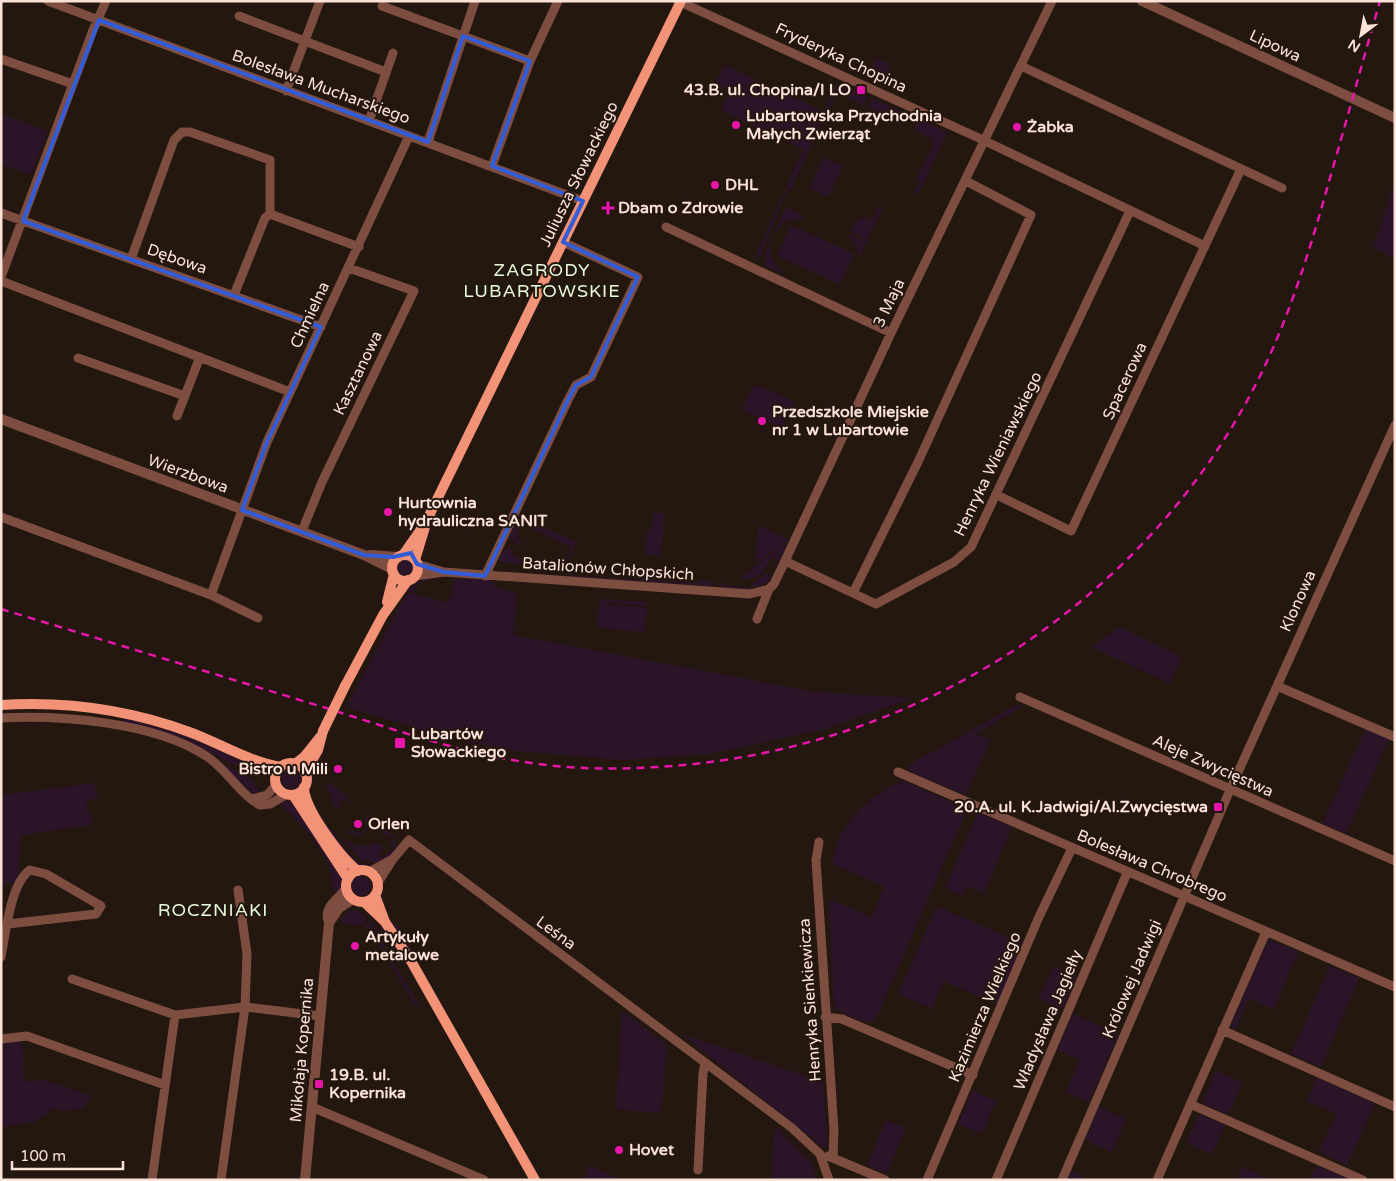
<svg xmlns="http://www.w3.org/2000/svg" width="1396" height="1181" viewBox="0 0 1396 1181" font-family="'Varela Round',sans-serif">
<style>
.green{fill:#2c1428}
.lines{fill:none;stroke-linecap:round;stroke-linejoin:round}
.minor{stroke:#7d4e40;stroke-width:9}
.tertiary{stroke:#7d4e40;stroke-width:10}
.secondary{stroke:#f29276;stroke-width:10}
.rail{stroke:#e716a8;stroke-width:2.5;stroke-dasharray:8 6;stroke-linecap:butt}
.secondary-bridge{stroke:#f29276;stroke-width:10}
.marked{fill:none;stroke:#335dd8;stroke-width:4;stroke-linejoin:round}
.poi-dot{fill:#e716a8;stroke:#231710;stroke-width:2}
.labels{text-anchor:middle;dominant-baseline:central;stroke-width:4;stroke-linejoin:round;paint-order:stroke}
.street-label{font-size:16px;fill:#fbe1d6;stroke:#231710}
.poi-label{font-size:16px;font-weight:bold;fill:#fbe1d6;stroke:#231710;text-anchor:start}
.neighbourhood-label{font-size:18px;letter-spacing:1px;fill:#e7fbd8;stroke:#231710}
</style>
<rect width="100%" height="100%" fill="#231710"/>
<path class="green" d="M876,58L890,64L882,84L867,78Z
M724,65L823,111L827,107L837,82L844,86L841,94L835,96L793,184L795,186L793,190L788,188L760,257L754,260L803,149L721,110L730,91L715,84Z
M845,86L868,96L863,106H861L860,103L854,100L850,102L851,98L843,94Z
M872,98L905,113L900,124L879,114L872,108L867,109Z
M1,114L48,131L31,175L1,164Z
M918,119L947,132L918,195L914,193L920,182L916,179L935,141L914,129Z
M824,157L843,166L828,197L809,188Z
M1395,181V258L1373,248Z
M879,205L883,207L860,256L856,246L849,238L850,235L861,240L862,238L851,233V230L860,217L865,220L866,216L873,219Z
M789,208L804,218L786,221L775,231L784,210Z
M791,225L854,254L840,284L777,256Z
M771,241C768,255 774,265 784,274L765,266V254Z
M759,386L794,401L781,428L742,410L752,388Z
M654,513H664L661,556L645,554L647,531H652Z
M516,516L577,542L567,563L562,565L555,562L557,558L565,561L571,547L521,524L517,533L519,534L517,539L522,542L521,546L512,541L509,533Z
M758,525L789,540L756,563Z
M788,542L773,574L778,560L771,557C763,575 759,580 739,578Z
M511,548L513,550L512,554L531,564L535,559L549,566L500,562L498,558L502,551Z
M397 567a8 8 0 1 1 16 0a8 8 0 1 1-16 0Z
M572,572L573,576L698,583L699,580L710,581L714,586L571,577Z
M766,574L771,576C766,590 729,595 720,585L723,582L728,586L754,588L752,584Z
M426,578H430V580L417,584L412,593L447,603L452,592L453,578L492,580L494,586L517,594L513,635L815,692L913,698L821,730L709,754L622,760L518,751L450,738L346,707L405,596L412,593L407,589Z
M599,599L647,602V606C632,605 625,604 612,602V603L603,604L647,608L645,632L597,628Z
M1119,627L1182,657L1170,684L1092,647Z
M1016,705H1025L975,734L990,740L966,795L907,770L914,762Z
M122,717L184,735L260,769L254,776L206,750L205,752L125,724Z
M1366,728L1389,739L1346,834L1322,824Z
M217,760L252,780L260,791L256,794L248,790Z
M313,765L318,767C313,778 308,790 312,801C316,813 349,856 359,862C364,866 369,866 374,865L371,868L354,865C333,836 297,802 313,765Z
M281 779a10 10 0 1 1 20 0a10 10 0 1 1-20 0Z
M904,781L962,807L965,814L875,1021C863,1025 842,1014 834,1005L829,899L872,917L884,886L832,864C835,855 836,842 841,834C855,812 879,788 904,781Z
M329,782L349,799L346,803L344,800L339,802L341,806L337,808L334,807L327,786Z
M94,783L98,798L87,800L86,807L93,820L91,825L21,835L17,882L1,884V795Z
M283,800L291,801L343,877L341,889L337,895C329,884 333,871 326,859C314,837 296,820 279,802Z
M978,812L1012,827L984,893L967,886L963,896L945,888Z
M368,815L374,821L371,828L358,836L346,833L344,827L349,833L352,829L357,834L369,827L364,819Z
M382,830L390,832L396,844L393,852L381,863L362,861L341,838C353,844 362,851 375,842L384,848L379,853L383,858L393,848L390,843L392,839L383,834Z
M351 886a10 10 0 1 1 20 0a10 10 0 1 1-20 0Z
M937,906L1024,944L998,1005L944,981L932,1009L898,994Z
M350,910L359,911L367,919L361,926L341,923L343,917Z
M375,917L388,934L401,960L398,959Z
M370,921L420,1006L416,1007L388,960L382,958L384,953L369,928L364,926Z
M394,921L414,952L410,951L393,926Z
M1268,939L1298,952L1274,1009L1249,999L1235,1030L1230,1027Z
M1053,966L1077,977L1062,1009L1039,999Z
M1330,966L1359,978L1321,1067L1291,1054Z
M622,1011L667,1045L661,1113L616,1109Z
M1073,1014L1119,1034L1089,1102L1066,1092L1080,1060L1057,1050Z
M682,1034L823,1082L828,1146H821L815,1141Z
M22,1040L24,1082L45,1080L92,1096L83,1109L60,1111L55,1107L35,1122L1,1127V1043Z
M1216,1071L1242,1083L1228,1115L1202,1103Z
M1317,1077L1375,1104L1347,1165L1319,1152L1336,1114L1307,1101Z
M972,1091L996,1101L982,1134L958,1124Z
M1099,1107L1126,1119L1112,1152L1085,1140Z
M1199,1114L1225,1125L1212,1154L1186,1143Z
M886,1120L906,1128L887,1173L867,1165Z
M775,1126L812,1164L816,1180H771Z
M587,1165L621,1180H585Z
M1316,1165L1351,1180H1310Z
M1243,1167L1271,1180H1237Z
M1071,1171L1090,1180H1068Z"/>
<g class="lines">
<path class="minor" d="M48,1L583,201
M678,1L981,139L1205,246
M382,6L530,61
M239,16L386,72
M1,59L73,84
M1021,66L1282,188
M286,91L320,1
M369,121L393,53
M428,142L475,1
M492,166L530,61L558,1
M1,213L321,327
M270,214L359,247
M666,227L891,333
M131,259L174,140L182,132H190L270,160V214
M1,277L93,30L106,1
M1,281L290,392
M234,295L265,218L270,214
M78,358L185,396
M177,416L200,357
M997,495L1071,531L1241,169
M1,517L211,595L258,618
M302,531L322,482L414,291L349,268
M785,561L876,604L954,562L971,547L1130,211
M417,564L444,572
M415,576L444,572L750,594L769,589
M485,576L568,400L576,385L591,377L638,277L563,242
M853,593L918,462L1031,215L966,181
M211,595L267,442L409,136
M757,619L769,589L774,584L785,561L891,333L1052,1
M1277,686L1395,737
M1020,697L1395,861
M1,718C62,715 154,722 206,756C227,769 239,794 260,805L270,804L287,794
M898,772L1395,987
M252,799L267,795L276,785
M819,842L816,860L834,1130L833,1157
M369,872L393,859
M377,884L393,859L409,840L792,1128L820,1154L829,1180
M1,957C6,933 10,884 30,870L46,874L101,906L96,914L8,924
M72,979L175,1015L245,1007L320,1016
M825,1017L842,1019L973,1075
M1222,1030L1395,1107
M1,1039L27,1036L165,1085
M1190,1104L1363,1180
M312,1107L484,1180
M828,1156L885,1180
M698,1170L703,1073L705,1064
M152,1180L175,1015
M221,1180L245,1007L247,954L238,890
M927,1180L1038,919L1072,848
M996,1180L1127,873
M1062,1180L1230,790L1395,425
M1157,1180L1266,932"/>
<path class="tertiary" d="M1142,1L1395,118
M1,419L364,555L392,569
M370,555L398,557
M329,922C323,907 339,899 346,889
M305,1180L329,923L339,908L353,899"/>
<path class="secondary" d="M403,555L426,522L681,1
M392 568a13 13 0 1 1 26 0a13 13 0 1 1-26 0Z
M415,560L425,527
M387,602L394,574
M345,686L383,615L408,580
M1,705C66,701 131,710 192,733C221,744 250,762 281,767
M275 779a16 16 0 1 1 32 0a16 16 0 1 1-32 0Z
M295,764L304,757L320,737
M305,773L318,750L323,731
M304,787C304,809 341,858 358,871
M293,795L348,879
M346 886a16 16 0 1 1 32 0a16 16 0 1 1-32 0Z
M375,895L385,922
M364,902L385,922L411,961L535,1180"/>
<path class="rail" d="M1,609C109,642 218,675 326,708C396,730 466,755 539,764C591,771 642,769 694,764C934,738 1152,594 1260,376C1291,313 1311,246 1330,178C1347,119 1363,60 1380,1"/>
<path class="secondary-bridge" d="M323,731L345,686"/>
</g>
<path class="marked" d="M99,20L428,142L463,36L530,61L492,166L583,201L563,242L638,277L591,377L576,385L568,400L485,576L444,572L417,564L411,553L393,557L364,555L242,510L267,442L321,327L23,221Z"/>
<g class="poi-dot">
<rect x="856" y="85" width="10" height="10" rx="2.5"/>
<circle cx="736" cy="125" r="5"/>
<circle cx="1017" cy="127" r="5"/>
<circle cx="715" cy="185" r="5"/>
<path d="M605.5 200.5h5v5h5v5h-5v5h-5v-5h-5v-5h5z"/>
<circle cx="762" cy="421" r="5"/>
<circle cx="388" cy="512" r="5"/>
<rect x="394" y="737" width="12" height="12" rx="2.5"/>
<circle cx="338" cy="769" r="5"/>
<rect x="1213" y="802" width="10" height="10" rx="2.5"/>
<circle cx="358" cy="824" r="5"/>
<circle cx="355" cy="946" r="5"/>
<rect x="314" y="1079" width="10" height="10" rx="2.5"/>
<circle cx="619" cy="1150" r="5"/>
</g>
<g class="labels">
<g class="street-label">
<text transform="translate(1275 46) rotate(25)">Lipowa</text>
<text transform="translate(841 58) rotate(25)">Fryderyka Chopina</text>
<text transform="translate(321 87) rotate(20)">Bolesława Mucharskiego</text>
<text transform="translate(579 174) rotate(-64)">Juliusza Słowackiego</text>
<text transform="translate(177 259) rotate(19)">Dębowa</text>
<text transform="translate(889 303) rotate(-64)">3 Maja</text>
<text transform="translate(310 315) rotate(-65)">Chmielna</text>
<text transform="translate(358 373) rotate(-64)">Kasztanowa</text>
<text transform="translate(1125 381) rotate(-65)">Spacerowa</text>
<text transform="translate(998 454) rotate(-64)">Henryka Wieniawskiego</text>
<text transform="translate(188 474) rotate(20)">Wierzbowa</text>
<text transform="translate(608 569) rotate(4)">Batalionów Chłopskich</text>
<text transform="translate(1298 601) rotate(-66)">Klonowa</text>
<text transform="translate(1213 766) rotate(24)">Aleje Zwycięstwa</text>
<text transform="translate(1152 866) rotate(23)">Bolesława Chrobrego</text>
<text transform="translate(556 933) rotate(36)">Leśna</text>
<text transform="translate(1132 979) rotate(-67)">Królowej Jadwigi</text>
<text transform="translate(810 1000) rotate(-94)">Henryka Sienkiewicza</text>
<text transform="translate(985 1007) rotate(-67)">Kazimierza Wielkiego</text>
<text transform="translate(1048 1020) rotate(-67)">Władysława Jagiełły</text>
<text transform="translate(302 1050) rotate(-85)">Mikołaja Kopernika</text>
</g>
<g class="poi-label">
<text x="851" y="90" text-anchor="end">43.B. ul. Chopina/I LO</text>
<text x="746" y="116">Lubartowska Przychodnia<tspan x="746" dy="18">Małych Zwierząt</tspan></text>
<text x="1027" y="127">Żabka</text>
<text x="725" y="185">DHL</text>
<text x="618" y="208">Dbam o Zdrowie</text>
<text x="772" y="412">Przedszkole Miejskie<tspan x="772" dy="18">nr 1 w Lubartowie</tspan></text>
<text x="398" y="503">Hurtownia<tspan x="398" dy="18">hydrauliczna SANIT</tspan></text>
<text x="411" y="734">Lubartów<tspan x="411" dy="18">Słowackiego</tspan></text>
<text x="328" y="769" text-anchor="end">Bistro u Mili</text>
<text x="1208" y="807" text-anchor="end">20.A. ul. K.Jadwigi/Al.Zwycięstwa</text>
<text x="368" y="824">Orlen</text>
<text x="365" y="937">Artykuły<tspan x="365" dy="18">metalowe</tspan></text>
<text x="329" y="1075">19.B. ul.<tspan x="329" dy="18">Kopernika</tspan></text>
<text x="629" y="1150">Hovet</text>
</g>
<g class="neighbourhood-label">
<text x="542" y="270">ZAGRODY<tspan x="542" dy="21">LUBARTOWSKIE</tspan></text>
<text x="213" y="910">ROCZNIAKI</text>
</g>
</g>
<rect width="1396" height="1181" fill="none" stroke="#fbe1d6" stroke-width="5"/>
<g transform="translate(1361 35) rotate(212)" stroke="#231710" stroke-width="4" paint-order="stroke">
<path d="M0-4L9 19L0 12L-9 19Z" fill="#fbe1d6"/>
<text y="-8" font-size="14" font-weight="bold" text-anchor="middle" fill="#fbe1d6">N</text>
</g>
<path d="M12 1161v8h111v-8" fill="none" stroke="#fbe1d6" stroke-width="2.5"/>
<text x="20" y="1161" font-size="15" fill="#fbe1d6" stroke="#231710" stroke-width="4" paint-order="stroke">100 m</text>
</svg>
